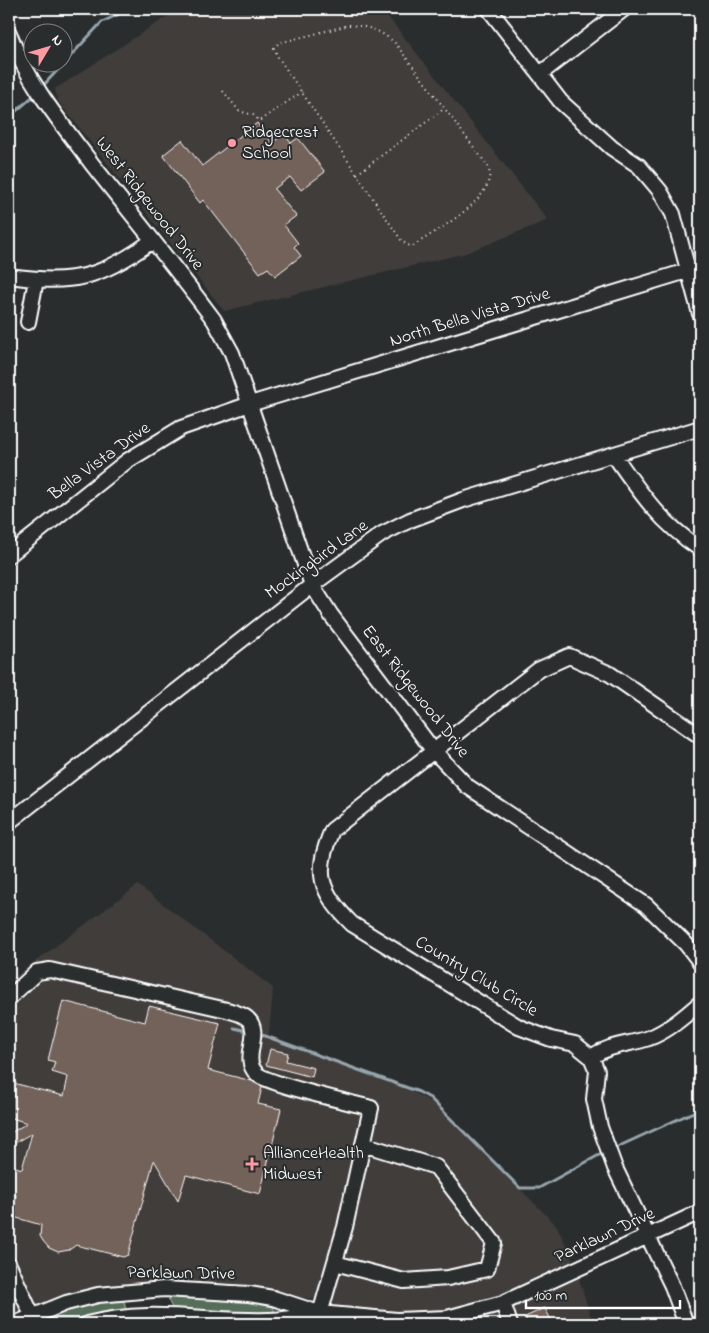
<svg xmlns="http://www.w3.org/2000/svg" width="709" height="1333" viewBox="0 0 709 1333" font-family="'Indie Flower',sans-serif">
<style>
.built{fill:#403d3b}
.green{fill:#566d5a;stroke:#aab6ac}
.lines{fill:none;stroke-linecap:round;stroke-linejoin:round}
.stream{stroke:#97a6ad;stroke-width:3}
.building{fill:#73625a;stroke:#fff}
.minor-casing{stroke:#fff;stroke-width:18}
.path{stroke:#fff;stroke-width:2;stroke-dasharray:1 4;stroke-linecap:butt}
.minor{stroke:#2a2d2e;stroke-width:14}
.poi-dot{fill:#ff9aa2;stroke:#2a2d2e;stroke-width:2}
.labels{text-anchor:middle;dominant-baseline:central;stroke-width:4;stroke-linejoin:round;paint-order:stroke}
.poi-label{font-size:18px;fill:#fff;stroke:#2a2d2e;text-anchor:start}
.street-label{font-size:18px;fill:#fff;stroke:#2a2d2e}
</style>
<rect width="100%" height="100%" fill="#2a2d2e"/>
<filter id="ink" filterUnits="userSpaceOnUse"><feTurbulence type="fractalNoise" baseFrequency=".02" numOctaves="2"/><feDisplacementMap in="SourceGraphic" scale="10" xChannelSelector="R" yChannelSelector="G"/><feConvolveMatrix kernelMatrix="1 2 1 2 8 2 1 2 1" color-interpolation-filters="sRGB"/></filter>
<g filter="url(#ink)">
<path class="built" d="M179,9H382L548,220L466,253L224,311L58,101L55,89Z
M138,885L273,988L269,1035L391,1081L434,1103L557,1226L574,1262L593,1324H329L331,1302L205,1283L116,1285L77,1293L9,1323V981Z"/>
<path class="green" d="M174,1295L271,1304L275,1311L270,1315L172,1308L168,1300Z
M123,1297L126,1310C109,1313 57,1329 46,1323L49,1315L90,1303Z"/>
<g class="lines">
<path class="stream" d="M41,88L102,22L130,9
M9,117L37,93
M234,1028L248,1031
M257,1033L419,1092L430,1098L520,1188H539L601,1154
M615,1148L700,1109"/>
</g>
<path class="building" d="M257,123L272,143L284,134L291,143L298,138L325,172L301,190L290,177L274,189L296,216L284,225L298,243L294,247L301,256L275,276L268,268L260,273L203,200L200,203L163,155L182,140L202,166Z
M63,1001L145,1022L149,1006L220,1023L208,1070L252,1081L262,1087L258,1104L281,1109L260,1194L186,1175L178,1201L154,1160L128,1255L123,1257L76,1245L69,1250L58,1252L49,1248L43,1241L40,1236L41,1225L10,1216L16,1195L9,1193V1165L22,1169L32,1133L9,1146V1134L27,1123L9,1117V1082L64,1096L68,1077L52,1072L55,1062L48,1060Z
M270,1049L288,1053L286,1061L314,1068L312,1077L266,1065Z
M545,1308L553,1324H528L525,1317Z"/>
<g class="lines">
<defs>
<path id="minor" d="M489,9L561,102L612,148L639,166L660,191L673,214L700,314
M9,33C27,82 61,123 92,164C133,216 175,267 214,320L232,353L312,585L331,615L433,750L467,786L646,905L686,944L700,962
M540,74L624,9
M9,276C72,285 100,279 152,241
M28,322L36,280
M614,455C641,494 660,522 700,549
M9,555L127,461L181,428L250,404L700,267
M9,822L312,585L382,534L410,520L463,500L700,428
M9,998L37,972L50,970L227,1010C234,1012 243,1014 248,1019C263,1033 240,1059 257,1074C270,1085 350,1102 371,1108L345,1227L317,1324
M591,1057C611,1044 628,1045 649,1038C668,1031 685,1016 700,1003
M335,1263L404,1281L448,1278L487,1269L494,1243L436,1167L363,1144
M9,1265L36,1324
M503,1303L510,1324
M14,1324L66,1303L98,1295L164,1289L249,1294L273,1298L319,1313L397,1320L447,1318L503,1303L700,1212
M87,1324C152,1307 205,1322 269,1320C284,1320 300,1316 315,1314
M686,1324L672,1286L615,1168L600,1127L594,1099L597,1071L591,1057L575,1044L551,1039L519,1027L352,924C319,891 314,873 332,830L538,670L569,656L610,674L700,736"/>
</defs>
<use href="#minor" class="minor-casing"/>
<path class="path" d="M349,25C368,26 380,30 395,43L488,166C500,198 436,230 413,246L407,245L401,240L278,57L274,48L279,43Z
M223,91L239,111L253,115L259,121L302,92
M357,174L445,108"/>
<use href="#minor" class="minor"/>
</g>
</g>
<g class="poi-dot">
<circle cx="232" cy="143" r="5"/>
<path d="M249.5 1156.5h5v5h5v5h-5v5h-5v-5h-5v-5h5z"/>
</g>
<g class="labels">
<g class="poi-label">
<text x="242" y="133">Ridgecrest<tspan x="242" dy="21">School</tspan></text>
<text x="263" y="1154">AllianceHealth<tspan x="263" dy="21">Midwest</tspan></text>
</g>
<g class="street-label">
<text transform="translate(149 204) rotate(52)">West Ridgewood Drive</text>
<text transform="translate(470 318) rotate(-17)">North Bella Vista Drive</text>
<text transform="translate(100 462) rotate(-36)">Bella Vista Drive</text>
<text transform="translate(317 560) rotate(-36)">Mockingbird Lane</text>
<text transform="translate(415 692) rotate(52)">East Ridgewood Drive</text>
<text transform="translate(476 977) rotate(31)">Country Club Circle</text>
<text transform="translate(605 1236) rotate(-25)">Parklawn Drive</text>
<text transform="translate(181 1274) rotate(1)">Parklawn Drive</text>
</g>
</g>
<rect width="709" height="1333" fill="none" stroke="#2a2d2e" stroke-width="30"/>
<rect x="15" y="15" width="679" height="1303" fill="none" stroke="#fff" stroke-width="2" filter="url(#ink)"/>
<g transform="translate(48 48) rotate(52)"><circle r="24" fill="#2a2d2e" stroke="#7f8182"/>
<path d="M0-4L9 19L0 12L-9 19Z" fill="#ff9aa2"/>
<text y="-8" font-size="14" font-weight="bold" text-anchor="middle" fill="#ffffff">N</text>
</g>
<path d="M526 1300v8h154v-8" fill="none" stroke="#ffffff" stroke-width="2.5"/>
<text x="534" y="1300" font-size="15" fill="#ffffff" stroke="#2a2d2e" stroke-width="4" paint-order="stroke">100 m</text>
</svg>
